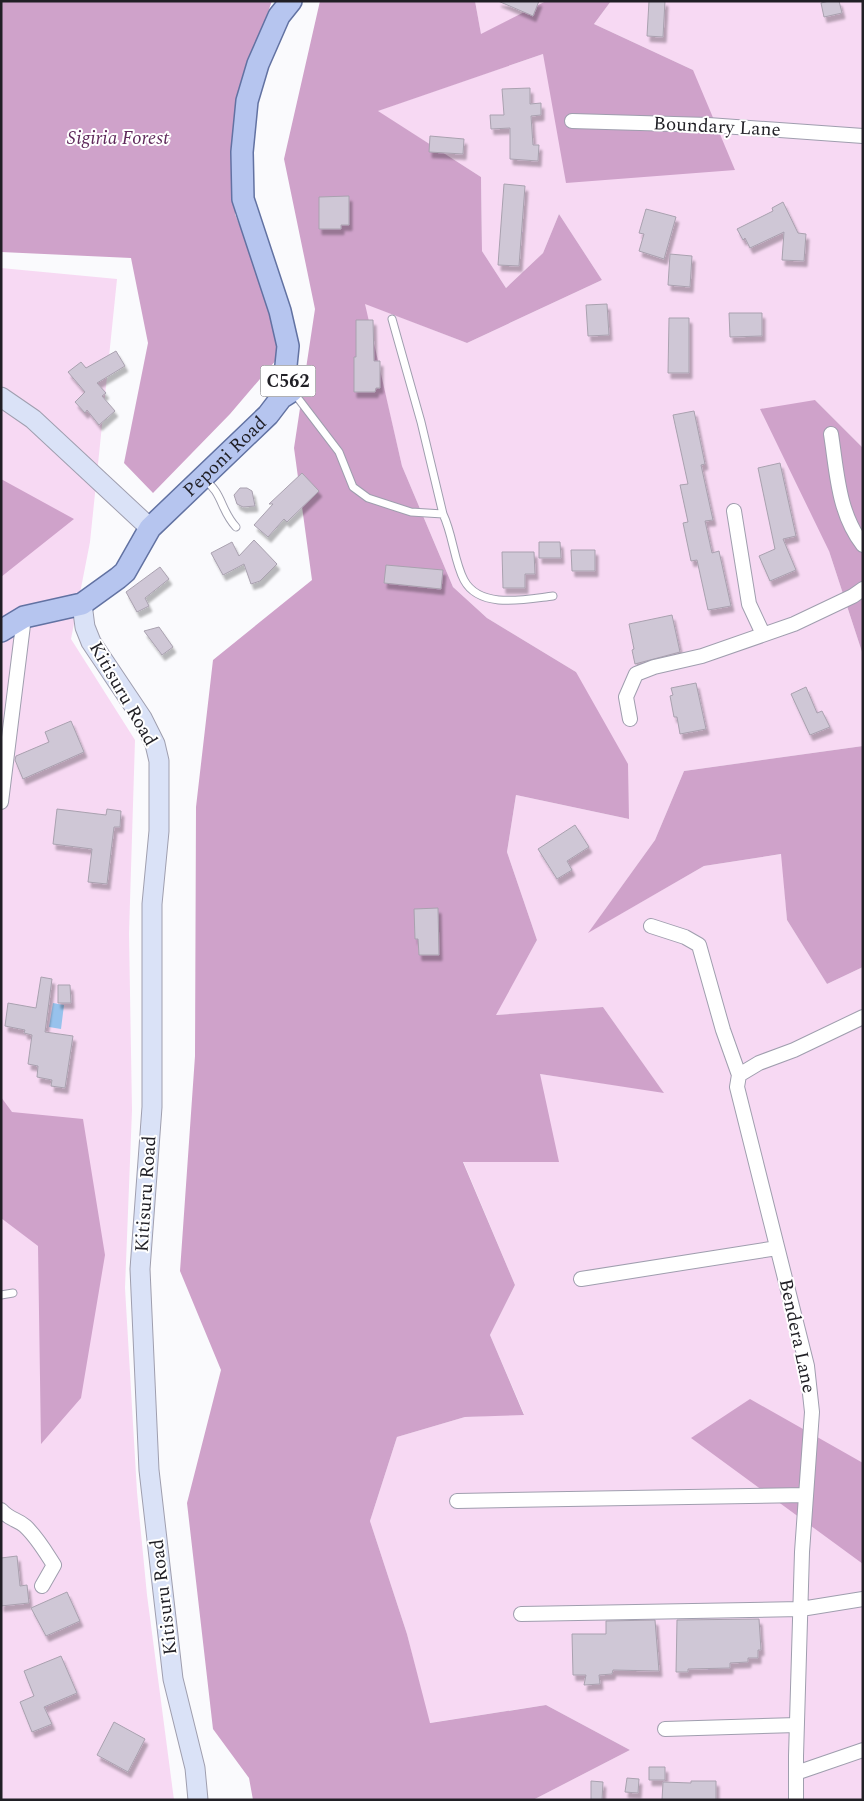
<svg xmlns="http://www.w3.org/2000/svg" width="864" height="1801" viewBox="0 0 864 1801" font-family="Spectral,serif">
<style>
.green{fill:#f7d9f3}
.forest{fill:#cfa2ca}
.water{fill:#97c2ec}
.building{fill:#cfc7d6;stroke:#a9a1af;filter:url(#shadow)}
.lines{fill:none;stroke-linecap:round;stroke-linejoin:round}
.lane-casing{stroke:#9f9eae;stroke-width:9}
.street-casing{stroke:#9f9eae;stroke-width:16}
.secondary-casing{stroke:#9f9eae;stroke-width:21}
.primary-casing{stroke:#6272a2;stroke-width:24}
.lane{stroke:#fff;stroke-width:7}
.street{stroke:#fff;stroke-width:14}
.secondary{stroke:#dae2f7;stroke-width:19}
.primary{stroke:#b6c5ef;stroke-width:21}
.labels{text-anchor:middle;dominant-baseline:central;stroke-width:4;stroke-linejoin:round;paint-order:stroke}
.shield{fill:#fff;stroke:#636266;stroke-width:1}
.shield-label{font-size:18px;font-weight:bold;fill:#201f25}
.street-label{font-size:19px;fill:#201f25;stroke:#fff}
.park-label{font-size:19px;font-style:italic;fill:#5f295b;stroke:#fff}
</style>
<defs>
<filter id="shadow"><feDropShadow dx="3" dy="5.5" stdDeviation="1" flood-color="#0004"/></filter>
</defs>
<rect width="100%" height="100%" fill="#fafafd"/>
<path class="green" d="M475,1H546L481,35Z
M611,1H863V448L815,400L829,551L863,655V746L684,771L655,840L589,932L704,866L782,854L787,920L827,984L863,967V1800H533L630,1750L546,1705L429,1723L407,1634L370,1521L397,1437L465,1417L524,1414L490,1335L515,1285L463,1161L540,1074L663,1092L603,1007L495,1015L537,940L507,852L516,795L629,819L576,672L487,618L453,587L402,466L364,303L467,343L602,280L559,214L543,253L506,288L482,251L481,177L377,111L543,54L693,70L594,24Z
M1,268L117,279L90,542L71,639L135,740L129,934L132,1110L125,1288L137,1492L147,1595L174,1800H1Z"/>
<path class="forest" d="M1,1H272L235,103V214L275,315L277,359L230,414L153,493L124,463L148,343L131,258L1,252Z
M320,1H475L481,34L546,1H611L594,24L693,70L735,170L566,183L543,54L378,111L481,177L482,251L506,288L543,253L559,214L602,280L467,343L365,304L402,466L453,587L487,618L576,672L628,764L629,819L516,795L507,852L537,940L496,1015L603,1007L664,1093L540,1074L559,1162H463L515,1285L490,1335L524,1415L465,1417L397,1437L370,1521L407,1634L430,1723L546,1705L630,1750L533,1800H253L249,1778L213,1729L187,1503L221,1370L180,1271L195,1056L196,807L213,660L312,580L294,448L315,309L284,159Z
M815,400L863,448V655L829,551L760,409Z
M1,479L74,519L1,577Z
M863,746V967L827,984L787,920L781,854L704,866L588,933L655,840L684,771Z
M1,1097L12,1112L83,1119L105,1255L81,1398L41,1444L38,1246L1,1218Z
M750,1399L863,1463V1564L691,1438Z"/>
<path class="water" d="M53,1003L64,1005L61,1029L49,1027Z"/>
<path class="building" d="M498,1H539L533,16Z
M649,1H665L663,37L647,36Z
M829,1H839L842,13L824,17L821,3Z
M530,88V104L541,103V115L531,116L533,145H539L538,161L510,159V128L491,129L490,115H504L502,89Z
M430,136L464,139L463,154L429,152Z
M504,184L525,186L519,266L498,265Z
M349,196V225H341V229H319V197Z
M783,202L798,233L806,234L804,261L782,260L784,232L750,248L745,238L743,240L737,229L773,211L772,208Z
M646,209L676,217L664,259L639,251L644,234L639,233Z
M670,254L692,256L690,287L668,285Z
M607,304L609,335L588,336L586,305Z
M729,313H762V336L730,337Z
M669,318H689V373H668Z
M356,320H373L374,361H380V388H376L375,392H354V357H356Z
M116,351L125,366L97,383L106,393L102,396L115,411L99,425L87,410L85,413L75,402L85,392L68,372L81,362L86,368Z
M694,411L705,464L701,465L713,520L705,521L712,553L719,551L731,606L708,610L697,560L691,561L683,523L688,522L680,485L688,484L673,415Z
M780,463L796,536L783,539L796,570L770,581L759,556L775,549L758,468Z
M302,473L319,491L287,522L284,519L268,537L254,525L273,504H269Z
M240,488H247L252,491L255,506L243,507L237,504L234,495Z
M254,540L277,564L260,581L251,584L244,564L223,575L211,553L232,542L239,556Z
M539,542H560L561,558H539Z
M571,550H595V571H572Z
M502,552H534L535,574H525V588H503Z
M386,565L443,570L441,589L384,583Z
M160,567L169,579L145,598L149,606L137,612L126,592Z
M672,615L680,652L635,664L632,650L634,649L629,624Z
M159,627L173,647L162,655L144,631Z
M696,683L706,729L680,734L677,717H674L670,696L673,695L671,688Z
M806,687L817,713L822,711L830,727L810,735L791,694Z
M71,721L84,752L23,779L15,760L16,756L49,742L45,732Z
M57,809L106,815L107,809L121,811L120,827H114L107,884L88,882L92,849L53,844Z
M575,825L589,847L567,861L572,870L557,879L538,849Z
M438,908L439,955H419L418,939H415L414,909Z
M41,977L52,979L45,1032L73,1036L65,1088L51,1086L52,1080L37,1077L38,1066L28,1064L32,1035L24,1033L25,1030L5,1026L8,1003L36,1008Z
M58,985H70L71,1003H58Z
M17,1556L20,1586L27,1585L29,1603L1,1606V1558Z
M67,1592L80,1621L46,1636L31,1608Z
M759,1619L761,1650H758V1658H748V1662L730,1663V1668L688,1669V1672H676L677,1620Z
M655,1620L659,1671L613,1670L612,1674L599,1675L600,1684L584,1685L586,1675H573L572,1634H606V1621Z
M61,1656L77,1693L44,1707L52,1724L32,1732L20,1702L34,1696L24,1671Z
M114,1722L145,1739L128,1772L97,1755Z
M649,1767H665V1780H649Z
M627,1778L639,1779L638,1793L625,1792Z
M591,1781L603,1782L602,1800H591Z
M691,1781H716V1800H662L663,1782L691,1783Z"/>
<g class="lines">
<defs>
<path id="lane" d="M392,319L421,422L443,514
M294,393L339,452L353,487L368,498L411,512L443,514C453,535 454,561 464,580C480,610 527,599 553,596
M203,479C223,492 220,510 236,527
M1,1295L13,1293"/>
<path id="street" d="M572,121L708,125L863,136
M831,434C837,472 838,513 863,545
M734,511L749,604L763,634
M630,719L626,697L636,674L654,667L702,656L794,624L853,596L863,589
M1,802L24,617
M651,926L685,937L699,945L723,1030L739,1075
M581,1279L777,1248
M457,1501L806,1495
M1,1510C10,1520 17,1519 25,1526C37,1537 45,1551 54,1565L42,1586
M521,1614L801,1609L863,1599
M665,1729L797,1725
M796,1773L863,1750
M796,1800V1756L802,1552L812,1412L807,1366L737,1087L739,1075L759,1063L794,1050L863,1017"/>
<path id="secondary" d="M1,397L33,419L150,528
M82,604L85,627L91,642L142,718L155,744L159,761V831L152,904V1107L140,1269L149,1470L173,1679L195,1768L198,1800"/>
<g id="primary">
<path id="s1" d="M1,631L24,617L82,604L118,578L125,572L150,528L268,415L281,398L292,391L285,375L288,346L280,311L243,199L242,152L247,101L258,64L279,16L291,1"/>
</g>
</defs>
<use href="#lane" class="lane-casing"/>
<use href="#street" class="street-casing"/>
<use href="#secondary" class="secondary-casing"/>
<use href="#primary" class="primary-casing"/>
<use href="#lane" class="lane"/>
<use href="#street" class="street"/>
<use href="#secondary" class="secondary"/>
<use href="#primary" class="primary"/>
</g>
<g class="labels">
<rect class="shield" x="260.5" y="365.5" width="55" height="31" rx="4"/>
<g class="shield-label">
<text x="288" y="381">C562</text>
</g>
<g class="street-label">
<text transform="translate(717 127) rotate(3)">Boundary Lane</text>
<text stroke="none"><textPath href="#s1" startOffset="294">Peponi Road</textPath></text>
<text transform="translate(123 694) rotate(60)">Kitisuru Road</text>
<text transform="translate(146 1194) rotate(-86)">Kitisuru Road</text>
<text transform="translate(797 1336) rotate(78)">Bendera Lane</text>
<text transform="translate(164 1597) rotate(-97)">Kitisuru Road</text>
</g>
<g class="park-label">
<text x="118" y="138">Sigiria Forest</text>
</g>
</g>
<rect width="864" height="1801" fill="none" stroke="#201f25" stroke-width="5"/>
</svg>
